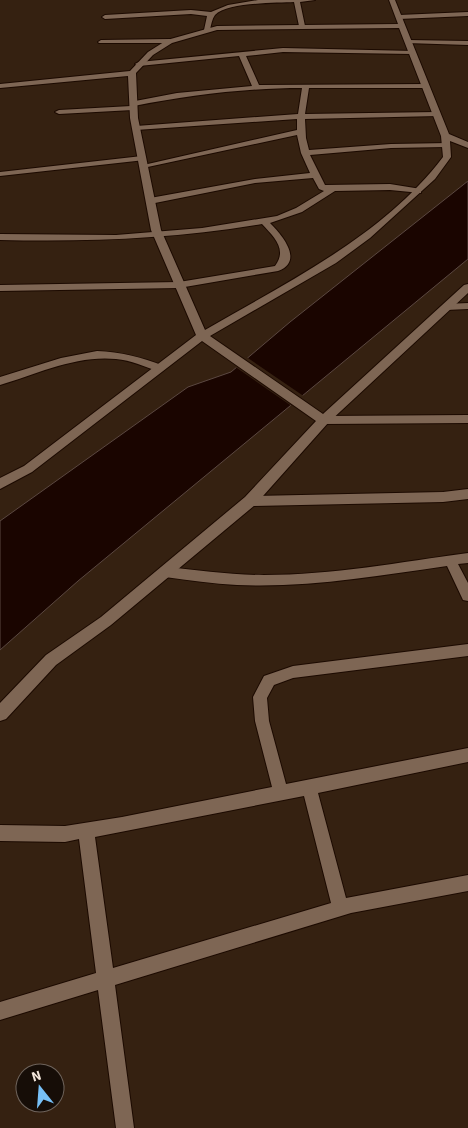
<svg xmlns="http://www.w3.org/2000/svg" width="468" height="1128" viewBox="0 0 468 1128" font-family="'Source Sans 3',sans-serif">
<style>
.water{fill:#1a0500;stroke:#5b4841}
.pier{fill:#352111}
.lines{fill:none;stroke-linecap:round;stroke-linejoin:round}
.service-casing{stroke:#1c0a00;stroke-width:2}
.minor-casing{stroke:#1c0a00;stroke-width:2}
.service{fill:#7e6654;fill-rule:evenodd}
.minor{fill:#7e6654;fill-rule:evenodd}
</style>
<rect width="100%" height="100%" fill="#352111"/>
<path class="water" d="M468,181V259L78,581L0,650V521L188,387L231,372L290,322Z"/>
<path class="pier" d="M245,356L305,397L293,407L234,366Z"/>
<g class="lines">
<defs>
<path id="service" d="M258,0H315L300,2L305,26L302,28L299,26L294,2C277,3 227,2 215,15C212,19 211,25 210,30L207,32L204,30L207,16L191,14L105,19L102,17L105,15L191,10L211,12L228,5Z
M468,12V16L399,19L396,17L399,15Z
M101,40L170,39L173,41L170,43H99L98,42Z
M408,40L468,41V45L406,43V41Z
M283,48L414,51V53L412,54L283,52L246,56L259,85L428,84V88H309L305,114L436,112L440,114L439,116L305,119L306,138L309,150L391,144L449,143V147H446L391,148L310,155L325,185L390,184L421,189V193L390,190L335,191L302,212L270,223C281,234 305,261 278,271L179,288L0,291V285L179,282L275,266C288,249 273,236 262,224C175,239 88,242 0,240V234L116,235L202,228L277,216L296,208L324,191L319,189L313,178L255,183L150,204L146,201L150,198L255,179L310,173L301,153L297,135L143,168L139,166L297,130V119L136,130L132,128L136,126L298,114L302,88C246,88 189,95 134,106L137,108L133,110L59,114L55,112L59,110L131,106L130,102L177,93L252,86L239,56L139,66L135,64L139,62Z
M142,156H145V160L0,176V172Z
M468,303V309L446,310L441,307L446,304Z
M97,351C121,352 141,357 164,366L165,368L160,372C145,367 131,360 116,359C76,355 37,374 0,385V377L61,358Z
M468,415V423L324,424L319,420L324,416Z
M468,489V499L443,502L250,506L244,501L250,496L443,492Z
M468,553V563L458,564L468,583V601L463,600L447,566C377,576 308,588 237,585C213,584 189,580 165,577L161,576L159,572L161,568L165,567C198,570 230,575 264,575C332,575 401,562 468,553Z
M468,644V656L293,678L274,685L267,698L269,721L286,784L468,748V762L318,793L346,898L468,875V891L351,913L115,985L134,1128H116L98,990L0,1020V1002L96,973L79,839L65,842L0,841V825L65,826L122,817L272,787L255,721L253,697L264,676L293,666ZM304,796L331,903L113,968L95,837Z"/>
<path id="minor" d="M389,0H395L449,134L468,142V148L450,141L451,157L435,179L370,238L336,263L210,336L323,414L464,285L468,284V293L328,423L255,505L111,625L56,665L6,719L0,721V703L46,655L101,617L245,497L316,421L202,341L32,472L0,489V478L24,466L196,335L151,230L130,118L128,76L0,88V84L130,71L148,52L167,40L217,26L398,24ZM399,28L441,136L443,157C383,236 289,281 205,330L161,230L138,118L136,73L153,55L172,43L217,30Z"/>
</defs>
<use href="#service" class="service-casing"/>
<use href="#minor" class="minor-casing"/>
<use href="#service" class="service"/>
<use href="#minor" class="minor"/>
</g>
<g transform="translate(40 1088) rotate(343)"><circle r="24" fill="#160d07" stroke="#6e635b"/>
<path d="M0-4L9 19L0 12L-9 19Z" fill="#77c0f7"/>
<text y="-8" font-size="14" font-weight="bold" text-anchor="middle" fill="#f2e5da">N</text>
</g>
</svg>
